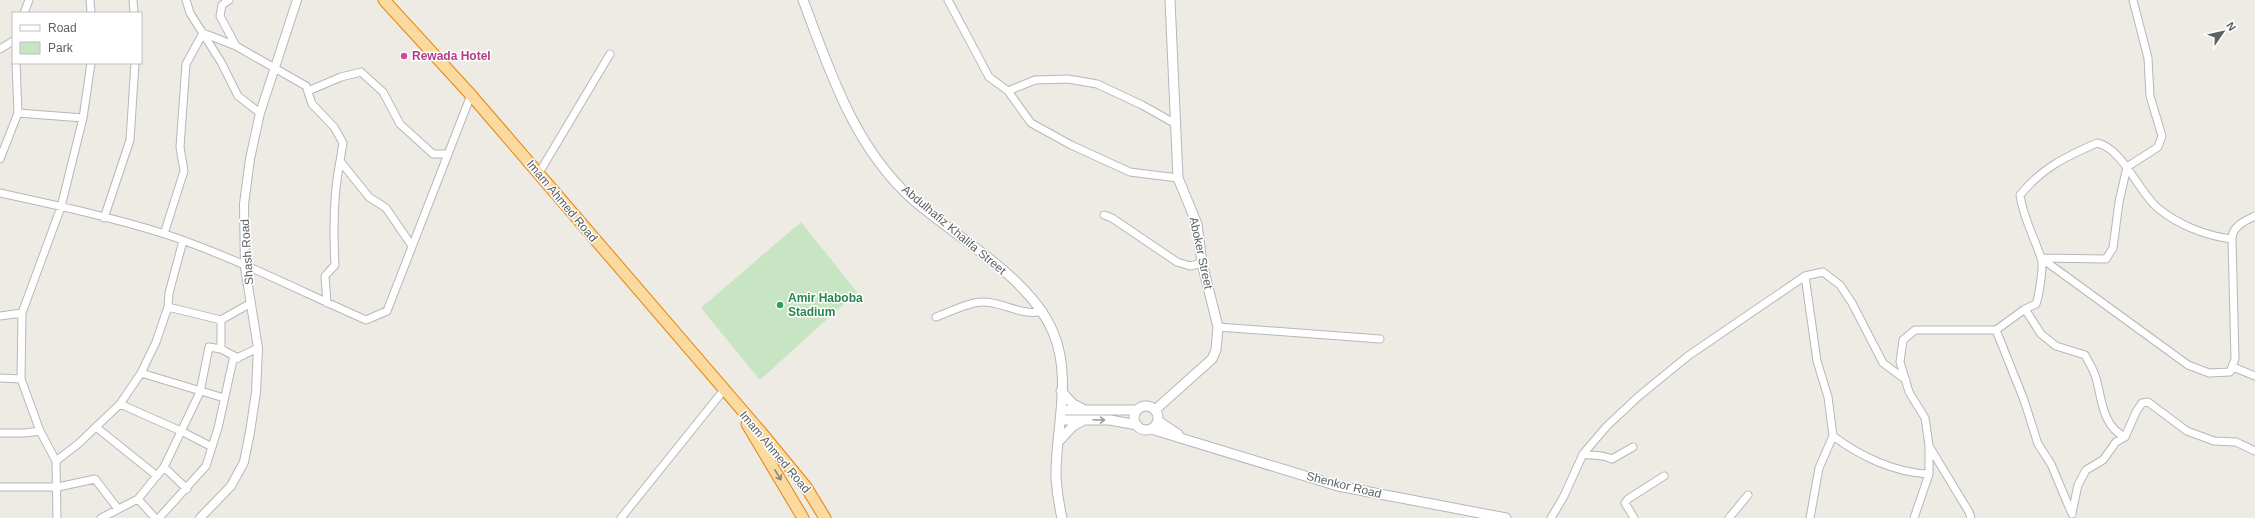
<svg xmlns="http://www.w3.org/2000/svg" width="2255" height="518" viewBox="0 0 2255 518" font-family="Helvetica,sans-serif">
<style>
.green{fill:#c7e5c2}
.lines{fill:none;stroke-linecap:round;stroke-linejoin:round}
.minor-casing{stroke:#b5b7bb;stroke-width:9}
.tertiary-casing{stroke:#b5b7bb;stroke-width:10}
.secondary-casing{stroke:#b3b8bb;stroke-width:11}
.trunk-casing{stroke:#e8840a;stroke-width:13}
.minor{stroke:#fff;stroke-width:7}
.tertiary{stroke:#fff;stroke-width:8}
.secondary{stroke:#fff;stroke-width:9}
.trunk{stroke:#fada9e;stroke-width:11}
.oneway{stroke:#9da0a2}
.oneway2{stroke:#8b8575}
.hotel-dot{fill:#d1479c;stroke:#fff;stroke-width:1.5}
.leisure-dot{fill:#2e9e5b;stroke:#fff;stroke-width:1.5}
.labels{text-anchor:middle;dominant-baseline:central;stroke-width:3;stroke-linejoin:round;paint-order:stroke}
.hotel-label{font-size:12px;font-weight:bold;fill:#b23c85;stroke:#fff;text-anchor:start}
.street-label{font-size:12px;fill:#5c6164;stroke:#fff}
.leisure-label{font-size:12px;font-weight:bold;fill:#27864d;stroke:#fff;text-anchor:start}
</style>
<rect width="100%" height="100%" fill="#eeebe4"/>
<path class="green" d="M801,222L857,292L760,380L701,308Z"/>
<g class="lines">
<defs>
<path id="minor" d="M90,0L91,13
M133,0L134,13
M186,0L190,13L221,62L238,96L260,113
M229,0L222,5L220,16L236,46L306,86L312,104L334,127L343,143L340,161L369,197L386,208L412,246
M948,0L989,77L1008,91
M24,13L29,0
M0,49L13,41
M308,91L341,77L361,72L383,92L400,124L433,154H448
M18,113L83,118
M1174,123L1142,105L1097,84L1068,79L1035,80L1008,91L1031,123L1071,145L1130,172L1178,178
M0,159L18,113L16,63
M539,173L610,54
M0,193C55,205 111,217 165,234C234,257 300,291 366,320L387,311L471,95
M1104,215L1112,218L1177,262L1190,266L1202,263
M104,218L130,140L135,63
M164,234L184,171L180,147L186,64L203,33L236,46
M2232,239C2232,226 2245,221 2255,216
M1805,276L1817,361L1828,397L1833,436
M327,303L325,276L335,265C333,230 333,196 340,161
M168,307L221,320
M2025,309L2041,334L2056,346L2085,355C2089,363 2094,370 2096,378C2102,399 2102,426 2125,437
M0,316L22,313
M936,317C950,312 968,302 983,302C1004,302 1022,317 1043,311
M1218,327L1380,339
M1996,330L2024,400L2038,444L2051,464L2072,514
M221,349V320L251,303
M2233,367L2255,376
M141,373L224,398
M0,378L21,379
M120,404L183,432L212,447
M96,427L157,476
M0,433H25L40,431
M1929,446L1969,512L1971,518
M1583,454C1593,456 1602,454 1612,459L1633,447
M56,461L78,444L120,404L141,373L156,342L168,307L169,293L183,241
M164,467L187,489
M0,487H58L95,479L118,509
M138,499L155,518
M2072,513L2078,485L2086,470L2103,460L2116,442L2125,437L2136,412L2142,403L2148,402L2187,431L2214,441L2236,442L2255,451
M57,518L56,461L40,431L21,379L22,313L61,207L83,118L91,63
M101,518L138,499L164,467L200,392L209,347L221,349L238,358
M159,518L206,466L218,428L233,360L258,348
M621,518L723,391
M1551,518L1564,496L1583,454L1607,426L1639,396L1688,356L1805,276L1823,272L1840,285L1852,303L1883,363L1906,380
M1634,518L1625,503L1628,499L1664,476
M1729,518L1748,495
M1810,518L1819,468L1833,436C1860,456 1895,473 1929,474V445L1925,418L1909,392L1900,362L1903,340L1915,330H1996L2025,309L2036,304C2039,296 2044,265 2041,258C2034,236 2023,218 2020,195C2042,168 2065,157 2097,143C2123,148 2140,195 2159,209C2179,225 2206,236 2232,239L2235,359L2230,372L2209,373L2188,365L2041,258L2106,259L2113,248L2119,202L2127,167L2158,147L2162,136L2150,96L2148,58L2133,0
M1914,518L1929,474"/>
<path id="tertiary" d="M200,518L231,486L244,462L250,432L256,392L258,348L245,267L244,204L250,159L260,113L297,0"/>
<path id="secondary" d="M803,0C830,71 853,145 911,198C955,237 1030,277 1053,332C1073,378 1055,431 1056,478C1057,492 1059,505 1062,518
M1061,391L1073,404L1083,409
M1134 418a12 12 0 1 1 24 0a12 12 0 1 1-24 0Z
M1062,410H1137
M1155,410L1212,359L1216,350L1218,327L1202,263L1197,224L1178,178L1170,0
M1061,420H1110L1137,425
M1158,421L1178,434
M1151,429L1338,486L1506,518
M1059,441L1073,426L1084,420"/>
<path id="trunk" d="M384,0L471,95L760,431L806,487L825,518
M747,424L803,518"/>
</defs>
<use href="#minor" class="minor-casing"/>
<use href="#tertiary" class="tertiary-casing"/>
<use href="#secondary" class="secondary-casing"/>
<use href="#trunk" class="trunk-casing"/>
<use href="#minor" class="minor"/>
<use href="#tertiary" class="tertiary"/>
<use href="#secondary" class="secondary"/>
<use href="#trunk" class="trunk"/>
</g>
<defs><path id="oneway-shaft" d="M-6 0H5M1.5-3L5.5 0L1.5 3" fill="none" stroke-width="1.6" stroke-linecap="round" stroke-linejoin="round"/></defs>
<use class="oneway" href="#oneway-shaft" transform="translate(1099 420) rotate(2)"/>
<use class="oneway2" href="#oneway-shaft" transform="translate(778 475) rotate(59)"/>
<circle class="hotel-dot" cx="404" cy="56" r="4"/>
<circle class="leisure-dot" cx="780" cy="305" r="4"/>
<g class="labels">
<g class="hotel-label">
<text x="412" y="56">Rewada Hotel</text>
</g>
<g class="street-label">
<text transform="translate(562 201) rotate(50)">Imam Ahmed Road</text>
<text transform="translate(954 230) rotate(40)">Abdulhafiz Khalifa Street</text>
<text transform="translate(247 252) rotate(-94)">Shash Road</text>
<text transform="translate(1201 253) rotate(78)">Aboker Street</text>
<text transform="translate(775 452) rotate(50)">Imam Ahmed Road</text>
<text transform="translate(1344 485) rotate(14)">Shenkor Road</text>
</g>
<g class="leisure-label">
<text x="788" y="298">Amir Haboba<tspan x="788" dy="14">Stadium</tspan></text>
</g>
</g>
<rect x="12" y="12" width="130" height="52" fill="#ffffff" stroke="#bec0c1"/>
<rect x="20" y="25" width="20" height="6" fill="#ffffff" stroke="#bec0c1"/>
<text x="48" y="32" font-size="12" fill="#5c6164">Road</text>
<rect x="20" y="42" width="20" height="12" fill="#c7e5c2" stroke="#bec0c1"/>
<text x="48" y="52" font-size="12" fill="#5c6164">Park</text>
<g transform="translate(2223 32) rotate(56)" stroke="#ffffff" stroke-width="3" paint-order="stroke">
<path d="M0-3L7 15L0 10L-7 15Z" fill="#5c6164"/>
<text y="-6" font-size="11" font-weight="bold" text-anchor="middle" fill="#5c6164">N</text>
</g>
</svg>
